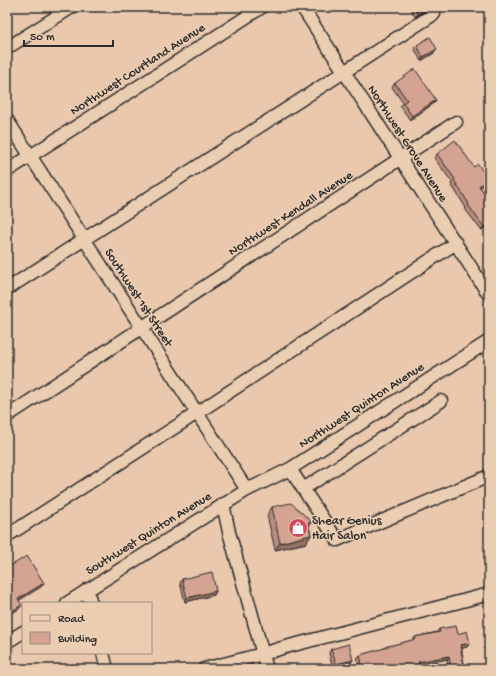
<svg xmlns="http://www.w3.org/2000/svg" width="496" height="676" viewBox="0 0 496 676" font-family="'Gochi Hand',sans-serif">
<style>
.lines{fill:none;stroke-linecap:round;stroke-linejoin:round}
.minor-casing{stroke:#2b2b2b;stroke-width:15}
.minor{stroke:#ebceb2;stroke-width:12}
.wall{fill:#b68c7e;stroke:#2b2b2b}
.shaded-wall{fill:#947266;stroke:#2b2b2b}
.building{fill:#d4a392;stroke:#2b2b2b}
.labels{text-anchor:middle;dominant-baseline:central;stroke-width:3;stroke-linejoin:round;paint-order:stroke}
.street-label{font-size:13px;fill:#2b2b2b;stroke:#ebceb2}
.poi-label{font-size:13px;fill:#2b2b2b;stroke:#ebceb2;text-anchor:start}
</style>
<rect width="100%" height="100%" fill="#eac8ae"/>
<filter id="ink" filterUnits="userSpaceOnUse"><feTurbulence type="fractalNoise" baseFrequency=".025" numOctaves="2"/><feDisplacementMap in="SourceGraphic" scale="8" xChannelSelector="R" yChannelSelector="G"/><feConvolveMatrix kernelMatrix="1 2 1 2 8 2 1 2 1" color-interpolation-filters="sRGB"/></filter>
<g filter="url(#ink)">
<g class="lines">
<defs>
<path id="minor" d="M302,7L489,295
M7,48L72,7
M7,120L197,413L247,490
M7,171L262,7
M7,289L434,14
M7,416L456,122
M290,469L337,540L489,476
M303,489L441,401
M223,504L229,532L267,669
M7,536L197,413L456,243
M87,590L91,603
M67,603L247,490L290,469L489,341
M7,642L23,632
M103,653L107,669
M204,669L263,654L282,648L489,594"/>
</defs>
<use href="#minor" class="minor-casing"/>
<use href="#minor" class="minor"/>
</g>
<path class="wall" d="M410,7H429L427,9L415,17Z
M417,45L437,49L434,53L421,61L414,48Z
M395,83L436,100L433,104L410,120L400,106L403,103L392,87Z
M437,154L486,184L480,188L489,199V225L481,230L465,209L466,208L451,184L452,182L434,158Z
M272,507L309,527L311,535L306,543L275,550L267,515Z
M182,579L216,591L214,595L185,602L180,583Z
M439,629L458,634L470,643L467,647L462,648V652L465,669H448L447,659L419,665L420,669H360L357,658L360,655L383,649L385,647L413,640L415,637L437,632Z
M331,649L351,663L342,666H332L329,653Z"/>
<path class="shaded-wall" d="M428,7H429L427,9L415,17L418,14Z
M437,49L434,53L421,61L423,57Z
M436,100L433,104L410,120L412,116Z
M488,180L486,184L477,190L479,186Z
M489,223V225L481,230L484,227Z
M312,522L307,529L308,523Z
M311,535L306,543L275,550L280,543Z
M44,583L41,587L15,603L18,599Z
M216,591L214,595L185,602L187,598Z
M22,605L19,609L7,616V614Z
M470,643L467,647L459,649L461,645Z
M449,656L447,659L415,666L418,662Z
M353,660L351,663L333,668L336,664Z"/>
<path class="building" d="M414,7H428L418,14Z
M430,37L437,49L423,57L417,45Z
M415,69L436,100L412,116L403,103L407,100L395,83Z
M455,140L474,167L478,164L488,180L479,186L489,199V223L484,227L468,205L469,204L454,180L455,179L437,154Z
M291,503L312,522L308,523L311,535L280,543L272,507Z
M27,556L44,583L18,599L22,605L7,614V568Z
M212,572L216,591L187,598L182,579Z
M456,626L458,634L467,631L470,643L461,645L462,651H461L465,669H451L449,656L418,662L420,669H363L360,655L385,648V647L416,639L415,637L440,632L439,629Z
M349,644L353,660L336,664L331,649Z
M238,664L239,669H220Z
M341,664L342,669H320Z"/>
</g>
<defs>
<symbol id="shop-disc" viewBox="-11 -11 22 22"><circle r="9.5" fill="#d1495b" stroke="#ebceb2"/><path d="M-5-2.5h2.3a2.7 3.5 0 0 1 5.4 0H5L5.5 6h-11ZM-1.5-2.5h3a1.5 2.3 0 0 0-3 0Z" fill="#fff"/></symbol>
</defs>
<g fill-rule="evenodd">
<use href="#shop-disc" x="287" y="517" width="22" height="22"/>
</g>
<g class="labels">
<g class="street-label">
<text transform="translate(138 70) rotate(-33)">Northwest Courtland Avenue</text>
<text transform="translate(407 144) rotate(57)">Northwest Grove Avenue</text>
<text transform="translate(291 214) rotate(-33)">Northwest Kendall Avenue</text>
<text transform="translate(138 298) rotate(57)">Southwest 1st Street</text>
<text transform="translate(362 406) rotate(-33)">Northwest Quinton Avenue</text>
<text transform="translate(149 534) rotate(-32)">Southwest Quinton Avenue</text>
</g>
<g class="poi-label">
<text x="312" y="521">Shear Genius<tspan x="312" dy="15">Hair Salon</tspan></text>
</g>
</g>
<rect width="496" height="676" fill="none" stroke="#ebceb2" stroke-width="24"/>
<rect x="12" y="12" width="472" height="652" fill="none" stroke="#2b2b2b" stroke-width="1.5" filter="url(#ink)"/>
<rect x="22" y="602" width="130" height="52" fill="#ebceb2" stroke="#9e8d7c"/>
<rect x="30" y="615" width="20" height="6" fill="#ebceb2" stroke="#9e8d7c"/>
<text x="58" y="622" font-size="12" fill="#2b2b2b">Road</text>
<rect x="30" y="632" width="20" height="12" fill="#d4a392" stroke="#9e8d7c"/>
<text x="58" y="642" font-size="12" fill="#2b2b2b">Building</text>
<path d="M24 40v6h89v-6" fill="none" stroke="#2b2b2b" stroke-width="2"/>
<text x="30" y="40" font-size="12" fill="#2b2b2b" stroke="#ebceb2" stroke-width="3" paint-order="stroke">50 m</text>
</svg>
